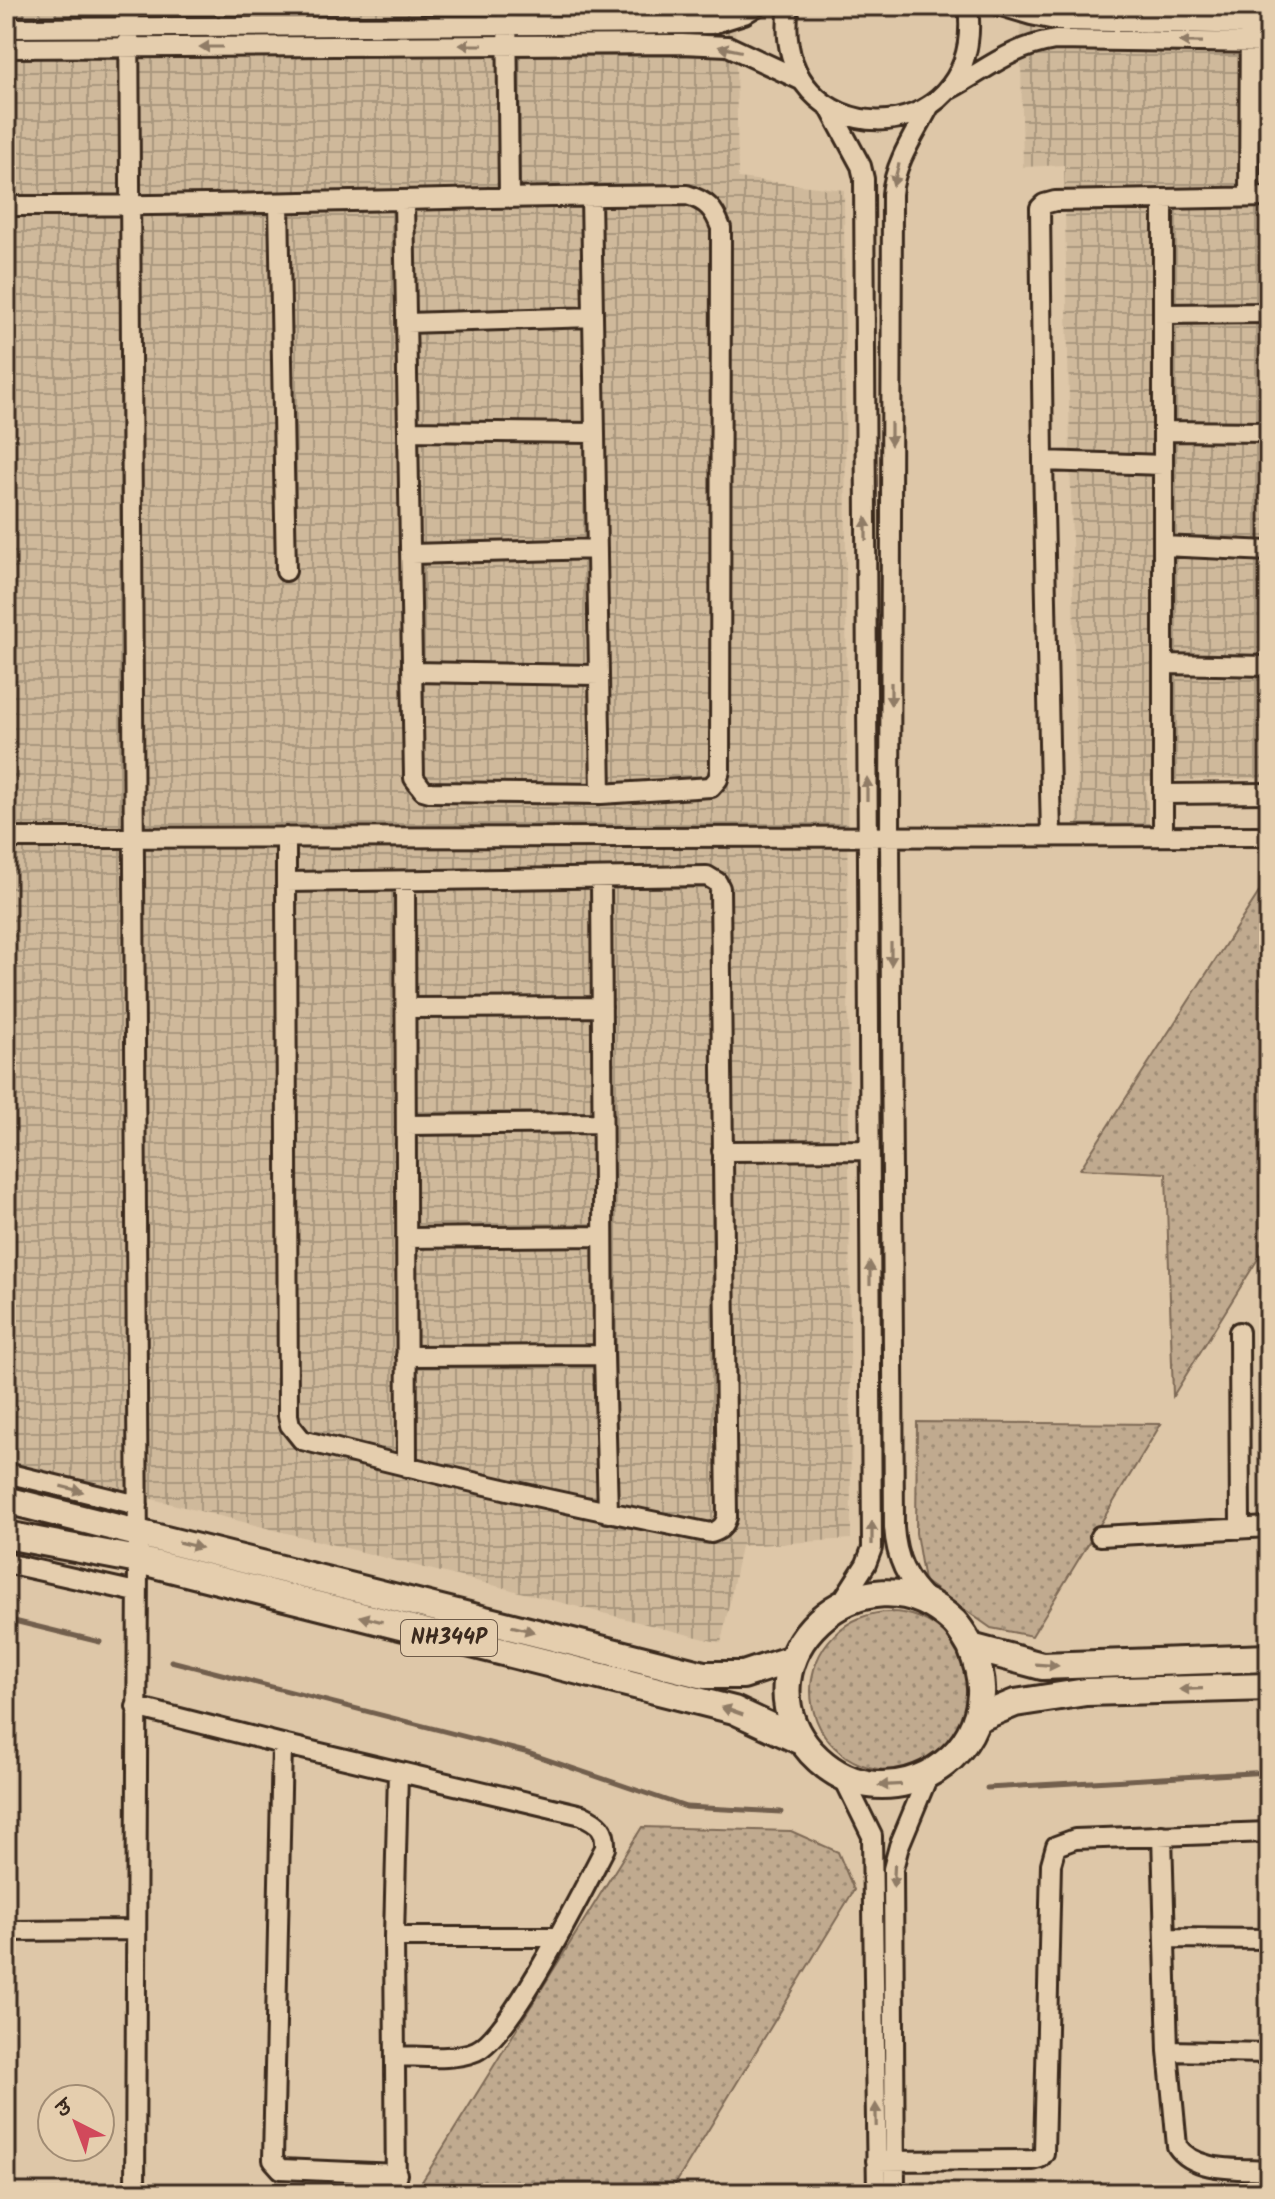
<svg xmlns="http://www.w3.org/2000/svg" width="1275" height="2199" viewBox="0 0 1275 2199" font-family="Kalam,'Playpen Sans Deva',sans-serif">
<style>
.industrial{fill:url(#industrial-grid)}
.grass{fill:url(#grass-dots);stroke:#7e6a56;stroke-width:2}
.lines{fill:none;stroke-linecap:round;stroke-linejoin:round}
.stream{stroke:#725f4d;stroke-width:5}
.minor-casing{stroke:#3b2a1e;stroke-width:24}
.highway-casing{stroke:#3b2a1e;stroke-width:32}
.minor{stroke:#e5ceae;stroke-width:18}
.highway{stroke:#e5ceae;stroke-width:26}
.oneway{fill:#907c66}
.labels{text-anchor:middle;dominant-baseline:central;stroke-width:8;stroke-linejoin:round;paint-order:stroke}
.shield{fill:#e5ceae;stroke:#6e5b49;stroke-width:2}
.shield-label{font-size:22px;font-weight:bold;fill:#3b2a1e}
</style>
<defs>
<pattern id="industrial-grid" width="8" height="8" patternUnits="userSpaceOnUse" patternTransform="scale(2)"><rect width="8" height="8" fill="#cfb99b"/><path d="M0 4h8M4 0v8" fill="none" stroke="#a9977e"/></pattern>
<pattern id="grass-dots" width="8" height="8" patternUnits="userSpaceOnUse" patternTransform="scale(2)"><rect width="8" height="8" fill="#c0aa8f"/><path d="M2 2h.1M6 6h.1" fill="none" stroke="#9d8b74" stroke-width="1.8" stroke-linecap="round"/></pattern>
</defs>
<rect width="100%" height="100%" fill="#dec7a8"/>
<filter id="ink" filterUnits="userSpaceOnUse"><feTurbulence type="fractalNoise" baseFrequency=".0125" numOctaves="2"/><feDisplacementMap in="SourceGraphic" scale="16" xChannelSelector="R" yChannelSelector="G"/><feConvolveMatrix kernelMatrix="1 2 1 2 8 2 1 2 1" color-interpolation-filters="sRGB"/></filter>
<g filter="url(#ink)">
<path class="industrial" d="M6,6H735L738,178L844,190L851,1539L741,1546L721,1643L6,1462Z
M1020,6H1269V778L1145,781L1150,829L1078,825L1064,165L1023,167Z"/>
<path class="grass" d="M1269,877V1241L1173,1396L1166,1173L1080,1169Z
M917,1422L1161,1424L1032,1636L991,1628L924,1581L916,1533Z
M811 1691a79 79 0 1 1 158 0a79 79 0 1 1-158 0Z
M642,1827L791,1831L838,1852L854,1890L670,2193H415Z"/>
<g class="lines">
<path class="stream" d="M6,1619L100,1642
M171,1661L525,1752L686,1807L781,1812
M987,1788L1269,1772"/>
<defs>
<path id="minor" d="M129,6L138,1560L135,2193
M507,6L509,197
M789,6C767,156 987,161 968,6
M1001,6L1031,15L1060,21L1269,25
M6,28L712,24L744,14L757,6
M6,48L682,44L728,46L801,80
M950,89C989,68 1009,48 1055,40L1269,43
M829,107L861,166L864,179L872,1548L866,1564L841,1603
M591,196L601,794
M1249,197L1250,6
M1163,199V836
M279,203L286,571
M6,206C233,206 460,197 687,195C707,201 714,209 721,228L720,770L718,779L711,787L601,794L430,792L423,790L414,778L404,200
M1163,314L1269,313
M407,323L593,317
M409,431L595,433
M1163,431L1269,432
M1043,461L1163,465
M1163,546L1269,551
M411,554L597,549
M1163,664L1269,666
M413,672L599,675
M1163,794L1269,793
M1051,836L1043,461L1040,208L1044,204L1055,201L1269,197
M286,837V882L288,1415L290,1425L302,1440C437,1475 574,1506 711,1533C720,1530 724,1527 727,1517L720,888L717,882L707,876L286,882
M6,838L1269,836
M601,878L604,1355L608,1513
M405,881L407,1467
M406,1008L602,1007
M406,1125L602,1123
M722,1151L869,1150
M406,1238L603,1236
M1239,1332L1240,1529
M406,1356L604,1355
M6,1473L138,1505
M1100,1536L1269,1527
M6,1563L136,1592
M930,1602C906,1581 896,1558 894,1527L890,836L892,194C895,162 915,134 930,105
M136,1707L282,1744L582,1815C599,1823 606,1829 605,1848C584,1888 511,2036 476,2051C453,2061 420,2056 395,2056
M282,1744L273,2160L281,2169L397,2174
M843,1777L872,1836L877,2193
M1162,1835L1168,2051L1177,2146C1195,2173 1239,2168 1269,2170
M6,1931L135,1930
M394,1937H557
M1165,1938L1269,1939
M1168,2051L1269,2053
M876,2161L1033,2160L1040,2158L1044,2153L1051,1864L1056,1846L1075,1839L1269,1832
M396,2193L394,1937L398,1772
M895,2193L893,1869L899,1846L928,1776"/>
<path id="highway" d="M6,1500L704,1675H743L792,1659
M6,1535L138,1560L734,1710L803,1742
M971,1647C977,1662 982,1677 981,1694C978,1752 923,1792 868,1784C846,1781 826,1768 811,1752C731,1661 865,1536 954,1622C961,1629 966,1639 971,1647L1042,1666L1269,1658
M976,1719L1015,1703L1086,1692L1269,1687"/>
</defs>
<use href="#minor" class="minor-casing"/>
<use href="#highway" class="highway-casing"/>
<use href="#minor" class="minor"/>
<use href="#highway" class="highway"/>
</g>
<defs><path id="oneway-solid" d="M-6-.8H1V-3.2L6.5 0L1 3.2V.8H-6Z" transform="scale(2)"/></defs>
<g class="oneway">
<use href="#oneway-solid" transform="translate(1191 42) rotate(-179)"/>
<use href="#oneway-solid" transform="translate(471 45) rotate(180)"/>
<use href="#oneway-solid" transform="translate(211 47) rotate(180)"/>
<use href="#oneway-solid" transform="translate(730 49) rotate(-168)"/>
<use href="#oneway-solid" transform="translate(896 175) rotate(105)"/>
<use href="#oneway-solid" transform="translate(891 434) rotate(90)"/>
<use href="#oneway-solid" transform="translate(866 529) rotate(-90)"/>
<use href="#oneway-solid" transform="translate(891 694) rotate(90)"/>
<use href="#oneway-solid" transform="translate(867 789) rotate(-90)"/>
<use href="#oneway-solid" transform="translate(891 954) rotate(90)"/>
<use href="#oneway-solid" transform="translate(870 1273) rotate(-90)"/>
<use href="#oneway-solid" transform="translate(72 1489) rotate(14)"/>
<use href="#oneway-solid" transform="translate(872 1533) rotate(-90)"/>
<use href="#oneway-solid" transform="translate(190 1545) rotate(14)"/>
<use href="#oneway-solid" transform="translate(371 1619) rotate(-166)"/>
<use href="#oneway-solid" transform="translate(523 1629) rotate(14)"/>
<use href="#oneway-solid" transform="translate(1047 1665) rotate(4)"/>
<use href="#oneway-solid" transform="translate(1191 1689) rotate(178)"/>
<use href="#oneway-solid" transform="translate(732 1711) rotate(-161)"/>
<use href="#oneway-solid" transform="translate(890 1785) rotate(177)"/>
<use href="#oneway-solid" transform="translate(894 1876) rotate(93)"/>
<use href="#oneway-solid" transform="translate(876 2115) rotate(-91)"/>
</g>
</g>
<g class="labels">
<rect class="shield" x="401" y="1620" width="96" height="36" rx="6"/>
<g class="shield-label">
<text x="449" y="1638">NH344P</text>
</g>
</g>
<rect width="1275" height="2199" fill="none" stroke="#e5ceae" stroke-width="32"/>
<rect x="16" y="16" width="1243" height="2167" fill="none" stroke="#3b2a1e" stroke-width="3" filter="url(#ink)"/>
<g transform="translate(76 2123) rotate(318)"><circle r="38" fill="#e5ceae" stroke="#a18c74" stroke-width="2"/>
<path d="M0-6L14 30L0 20L-14 30Z" fill="#d1495b"/>
<text y="-12" font-size="22" font-weight="bold" text-anchor="middle" fill="#3b2a1e">उ</text>
</g>
</svg>
